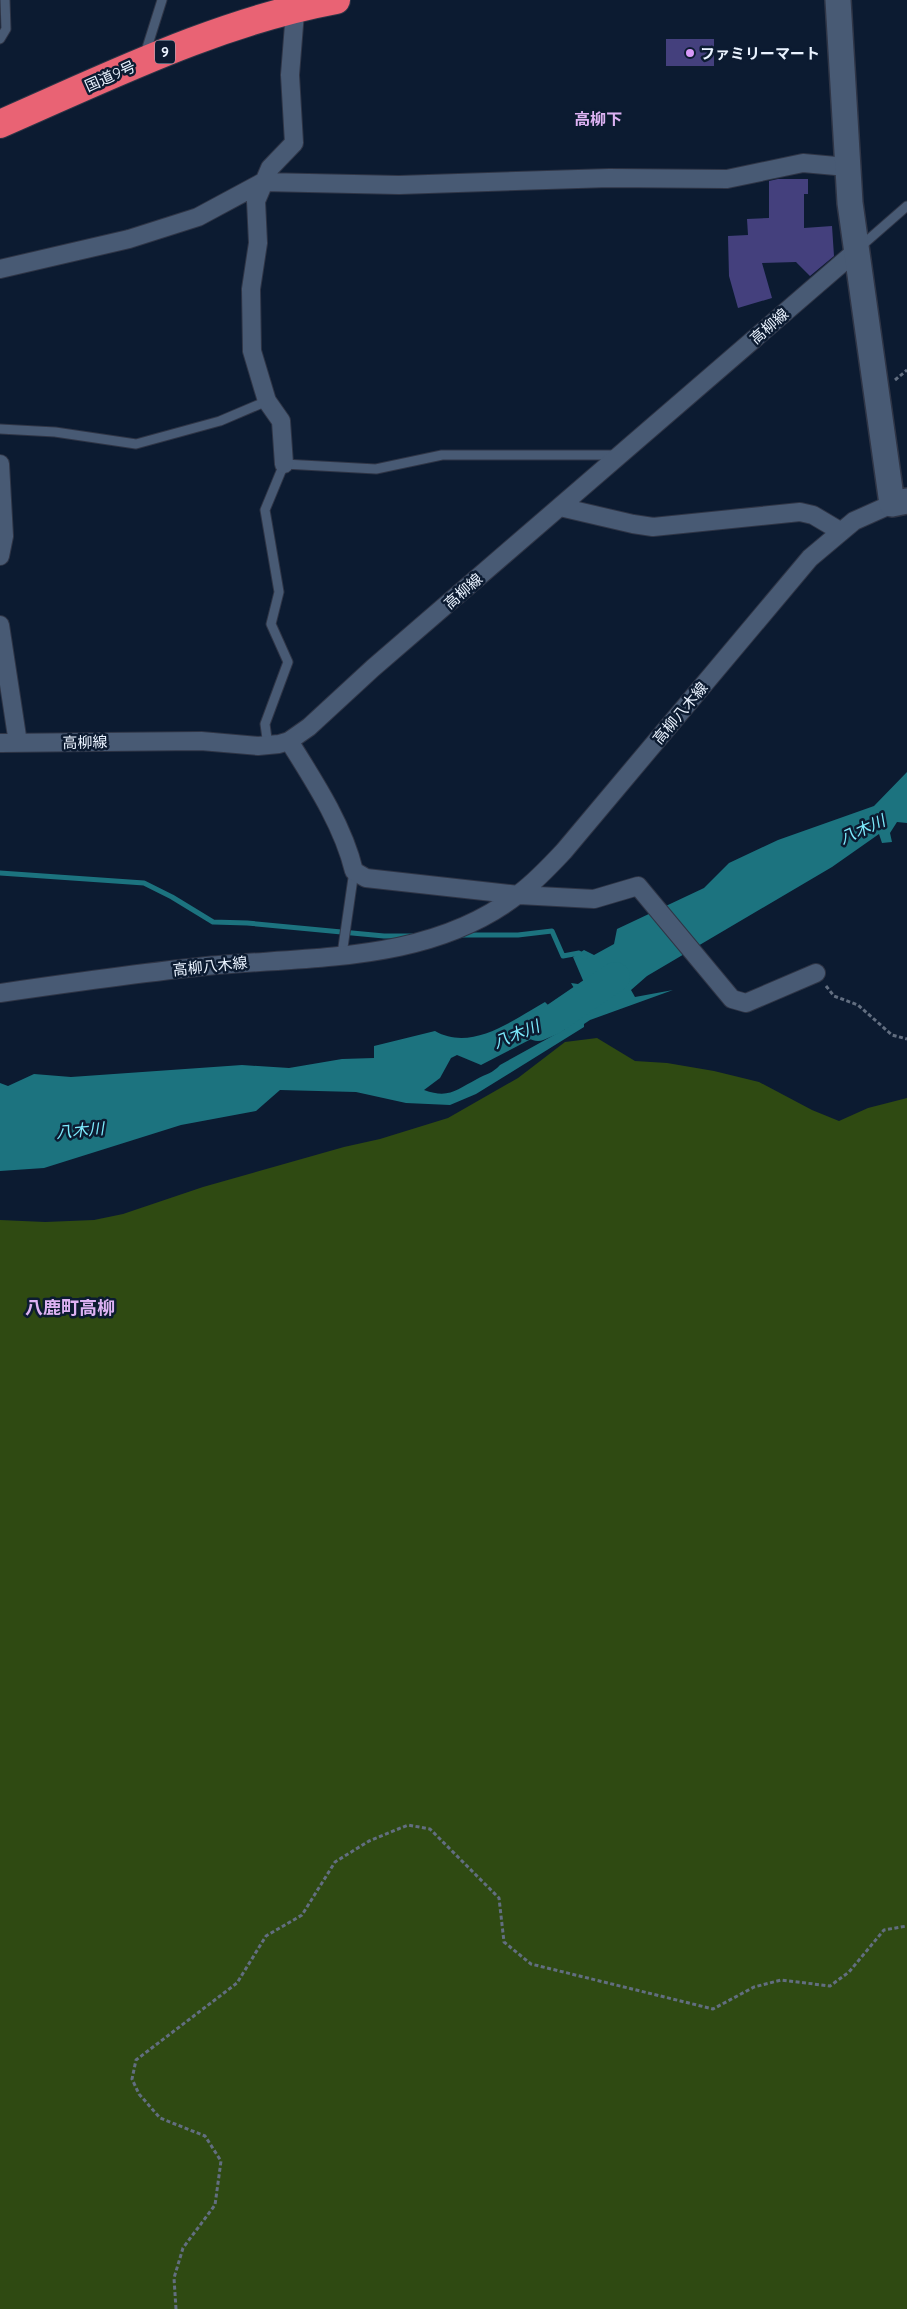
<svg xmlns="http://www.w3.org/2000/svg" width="907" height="2309" viewBox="0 0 907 2309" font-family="Quicksand,'Noto Sans JP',sans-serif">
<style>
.green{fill:#2f4a12}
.water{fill:#1c737f;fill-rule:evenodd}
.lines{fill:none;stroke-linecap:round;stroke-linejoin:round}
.stream{stroke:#1c737f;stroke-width:5}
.river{stroke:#1c737f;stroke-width:30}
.building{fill:#44407d}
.lane-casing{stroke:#2f3546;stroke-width:11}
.street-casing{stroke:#2f3546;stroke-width:20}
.secondary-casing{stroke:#2f3546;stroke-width:28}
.highway-casing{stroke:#2f3546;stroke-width:30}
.path{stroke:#626e80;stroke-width:3;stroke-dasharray:4 2.5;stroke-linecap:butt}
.lane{stroke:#485a74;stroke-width:9}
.street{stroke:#485a74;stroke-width:18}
.secondary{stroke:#485a74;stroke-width:25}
.highway{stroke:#e96374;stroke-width:28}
.poi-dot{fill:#d89af8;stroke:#0c1b31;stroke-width:2}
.labels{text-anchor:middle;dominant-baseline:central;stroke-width:5;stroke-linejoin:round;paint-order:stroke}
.shield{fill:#0c1b31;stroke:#a7b2c1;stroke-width:1}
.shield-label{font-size:14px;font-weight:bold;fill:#eaf3ff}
.poi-label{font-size:15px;font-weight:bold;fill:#eaf3ff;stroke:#0c1b31;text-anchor:start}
.street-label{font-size:15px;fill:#eaf3ff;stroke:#0c1b31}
.neighbourhood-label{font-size:16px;font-weight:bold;fill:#ddb2f3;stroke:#0c1b31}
.water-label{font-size:16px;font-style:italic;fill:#7eecfe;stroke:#0c1b31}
.quarter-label{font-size:18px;font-weight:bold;fill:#ddb2f3;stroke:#0c1b31}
</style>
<rect width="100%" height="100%" fill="#0c1b31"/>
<path class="green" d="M597,1038L635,1061L667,1063L714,1071L759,1082L812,1110L839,1121L868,1108L907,1098V2309H0V1220L45,1222L94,1220L123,1214L203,1187L344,1147L380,1139L448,1118L518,1078L565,1042Z"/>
<path class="water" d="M907,772V823L897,822L890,833L892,842L882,843L879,834L832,867L647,976L631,990L635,997L673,990L590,1020L584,1024V1027L476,1094L450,1105L406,1103L356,1092L280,1090L256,1111L181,1125L44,1168L0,1171V1083L8,1086L34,1074L71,1077L242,1065L289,1068L342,1059L374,1058V1046L435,1031C472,1052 513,1020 545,1002L549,1006L562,999L567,1005L573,1004L581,1017L588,1012L571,983L585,985L573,957L584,950L594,955L614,944L617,929L704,888L729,863L778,840L874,806ZM560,1024L565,1029L500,1065C493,1073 486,1074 477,1079C456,1090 449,1099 424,1090L440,1078L451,1058L457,1055L481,1065Z"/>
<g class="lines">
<path class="stream" d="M0,873L144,883L172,897L213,922L247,923L384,936H413
M459,935H518L552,931L563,956L579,953L585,957"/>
<path class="river" d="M538,1026L552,1020L615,977"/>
</g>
<path class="building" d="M666,39H714V66H666Z
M778,179H808V194H804V228L832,226L834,256L810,276L796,262L762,263L772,298L738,308L729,276L728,236L748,235L747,219L769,218V181Z"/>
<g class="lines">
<defs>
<path id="lane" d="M0,39L6,29L5,0
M145,54L162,0
M860,247L907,206
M0,429L55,432L136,444L220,421L267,401
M268,746L265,724L288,662L271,624L279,592L265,510L284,464L376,469L442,455H619
M342,954L354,871"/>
<path id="street" d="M0,269L129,239L198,217L263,182L399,185L609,178L727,179L803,163L847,167
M0,464L4,536L0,556
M284,464L281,421L267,401L252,351L251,289L258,243L256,201L270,168L294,143L290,75L296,0
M560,507L633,524L653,527L800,512L813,515L840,531
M0,625L18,743
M289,741C314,781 343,825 354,871L366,878L519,895L594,899L638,886L732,999L746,1003L816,973
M0,743L201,741L258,746L279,744L289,741L309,727L373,668L856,251
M0,993C69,983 138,973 207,966C313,956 432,963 520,893C536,881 550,866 564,851L810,558L854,521L892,504"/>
<path id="secondary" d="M838,0L850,203L892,504L907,501"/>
<path id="highway" d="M0,124C110,76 218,22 336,0"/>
</defs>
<use href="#lane" class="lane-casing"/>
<use href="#street" class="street-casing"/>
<use href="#secondary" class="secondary-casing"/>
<use href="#highway" class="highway-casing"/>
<path class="path" d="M895,380L907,370
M826,986L834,996L858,1005L892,1035L907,1039
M176,2309L174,2278L183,2248L215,2205L221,2161L205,2136L160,2118L139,2094L132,2079L136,2060L237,1983L266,1936L302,1915L335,1862L369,1841L408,1825L430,1829L499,1898L504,1942L531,1964L713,2009L754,1987L781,1980L830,1986L849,1972L884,1930L907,1926"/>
<use href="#lane" class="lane"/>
<use href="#street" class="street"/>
<use href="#secondary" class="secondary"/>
<use href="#highway" class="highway"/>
</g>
<circle class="poi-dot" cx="690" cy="53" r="5"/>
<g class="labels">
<rect class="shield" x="155" y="40.5" width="20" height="23" rx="4"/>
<g class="shield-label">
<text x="165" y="52">9</text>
</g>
<g class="poi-label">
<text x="700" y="53">ファミリーマート</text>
</g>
<g class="street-label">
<text transform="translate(110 76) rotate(-24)">国道9号</text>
<text transform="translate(769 326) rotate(-41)">高柳線</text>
<text transform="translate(463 591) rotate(-41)">高柳線</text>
<text transform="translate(680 713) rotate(-50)">高柳八木線</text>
<text transform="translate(85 742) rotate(-1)">高柳線</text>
<text transform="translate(210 966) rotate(-6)">高柳八木線</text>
</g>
<g class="neighbourhood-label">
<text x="598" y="119">高柳下</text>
</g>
<g class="water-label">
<text transform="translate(862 829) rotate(-24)">八木川</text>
<text transform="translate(516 1034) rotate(-22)">八木川</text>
<text transform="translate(80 1130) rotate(-5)">八木川</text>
</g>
<g class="quarter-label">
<text x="70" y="1307">八鹿町高柳</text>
</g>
</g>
</svg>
